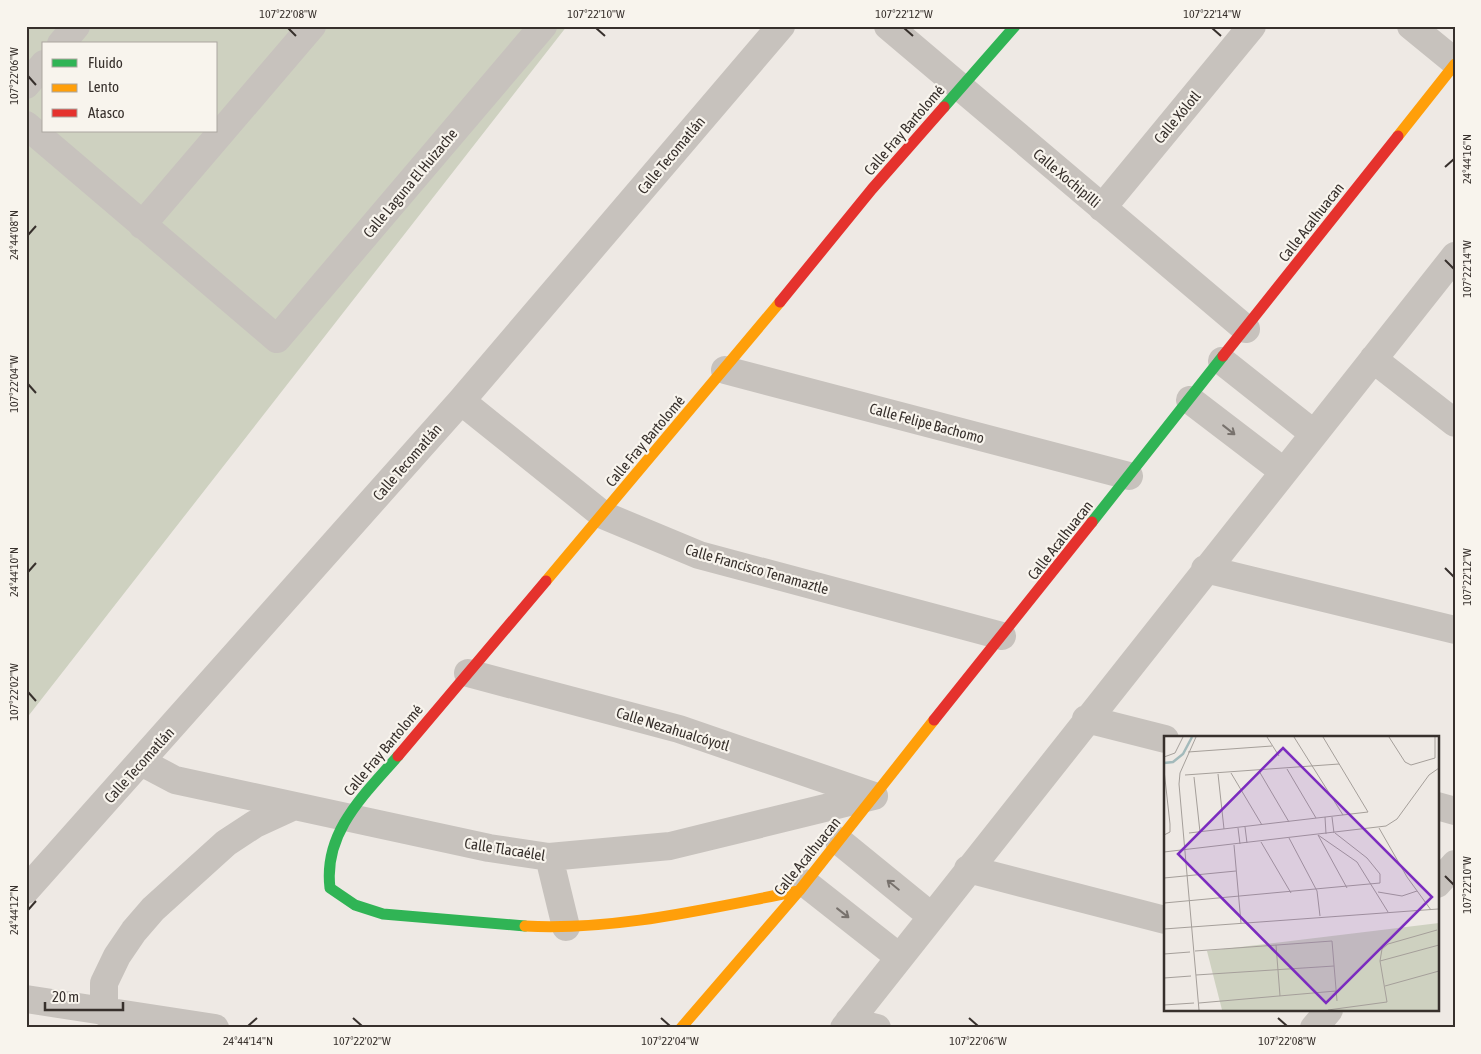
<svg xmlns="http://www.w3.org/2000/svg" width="1481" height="1054" viewBox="0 0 1481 1054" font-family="'Asap Condensed',sans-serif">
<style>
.green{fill:#ced1c0;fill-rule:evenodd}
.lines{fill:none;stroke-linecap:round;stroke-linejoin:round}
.street{stroke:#c7c2bd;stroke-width:28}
.fast{stroke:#30b455;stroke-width:11}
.slow{stroke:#ff9f0a;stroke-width:11}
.jam{stroke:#e5322d;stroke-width:11}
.oneway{stroke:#78726d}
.ticks{fill:none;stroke:#37302c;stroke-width:2}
.labels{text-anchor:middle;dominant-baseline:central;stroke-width:4.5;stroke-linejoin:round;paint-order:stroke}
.street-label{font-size:15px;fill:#37302c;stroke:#f8f4ed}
.inset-river{fill:none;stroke:#a3babb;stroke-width:2.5}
.inset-road{fill:none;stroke:#a59f9a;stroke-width:1}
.view{fill:#7b2cbf;fill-opacity:0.15;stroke:#7b2cbf;stroke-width:2.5}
.inset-edge{fill:none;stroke:#37302c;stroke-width:2.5}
.neatline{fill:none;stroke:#37302c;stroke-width:2}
.ticks-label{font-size:12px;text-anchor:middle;fill:#37302c}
</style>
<rect width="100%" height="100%" fill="#eee9e4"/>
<path class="green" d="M26,26H567L26,719ZM44,44H216V131H44Z"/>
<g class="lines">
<path class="street" d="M888,26L1246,329
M1411,26L1455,62
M61,44L76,26
M26,85L44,64
M26,125L277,339L543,26
M1102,208L1252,26
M142,225L312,26
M1373,359L1455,423
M1222,361L1313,433
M725,370L1129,476
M1190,400L1283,471
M461,401L603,515L699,555L1002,636
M1205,569L1455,630
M468,673L679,729L874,796
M1086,719L1165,739
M141,762L175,780L489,848L549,857L670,846L874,796
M1437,806L1455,811
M839,841L931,916
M549,857L566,927
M968,869L1165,920
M805,883L899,957
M1437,884L1455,864
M26,890L461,401L781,26
M26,999L215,1028
M104,1012V983L117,956L134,931L153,909L226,843L255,824L292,807
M849,1021L877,1028
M844,1028L1455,256
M1314,1028L1329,1010"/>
<path class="fast" d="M944,107L1015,26
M1092,522L1223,356
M398,756C365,794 323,832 330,888L355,905L383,914L525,926"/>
<path class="slow" d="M1398,136L1455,64
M546,581L780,302
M525,926C617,931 709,908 799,891
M681,1028L799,891L934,720"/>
<path class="jam" d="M780,302L872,189L944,107
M1223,356L1398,136
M934,720L1092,522
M398,756L546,581"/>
</g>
<defs><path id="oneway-shaft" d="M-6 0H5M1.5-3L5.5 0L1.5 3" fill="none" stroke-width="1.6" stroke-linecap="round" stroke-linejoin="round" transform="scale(1.25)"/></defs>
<g class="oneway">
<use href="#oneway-shaft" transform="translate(1229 430) rotate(38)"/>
<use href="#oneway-shaft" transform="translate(893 885) rotate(-141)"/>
<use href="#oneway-shaft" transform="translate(843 913) rotate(38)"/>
</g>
<path class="ticks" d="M288,28L296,36M596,28L605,36M904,28L913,36M1212,28L1221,36M28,76L36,85M1445,167L1454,159M28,235L36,226M1445,260L1454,269M28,384L36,393M1445,568L1454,577M28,572L36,563M28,692L36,701M1445,876L1454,885M28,910L36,901M353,1018L362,1026M661,1018L670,1026M969,1018L978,1026M1278,1018L1287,1026M248,1026L257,1018"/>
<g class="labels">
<g class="street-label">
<text transform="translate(1177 117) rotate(-50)">Calle Xólotl</text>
<text transform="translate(904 130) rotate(-49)">Calle Fray Bartolomé</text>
<text transform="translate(671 155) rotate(-50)">Calle Tecomatlán</text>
<text transform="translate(1067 178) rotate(40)">Calle Xochipilli</text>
<text transform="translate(410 183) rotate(-50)">Calle Laguna El Huizache</text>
<text transform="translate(1311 222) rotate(-52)">Calle Acalhuacan</text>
<text transform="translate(927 423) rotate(15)">Calle Felipe Bachomo</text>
<text transform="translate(645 441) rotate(-50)">Calle Fray Bartolomé</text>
<text transform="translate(407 462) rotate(-49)">Calle Tecomatlán</text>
<text transform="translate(1060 540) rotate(-52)">Calle Acalhuacan</text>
<text transform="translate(757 569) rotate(16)">Calle Francisco Tenamaztle</text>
<text transform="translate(673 729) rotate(17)">Calle Nezahualcóyotl</text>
<text transform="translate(383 750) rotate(-50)">Calle Fray Bartolomé</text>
<text transform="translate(139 765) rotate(-48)">Calle Tecomatlán</text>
<text transform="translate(505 849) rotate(9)">Calle Tlacaélel</text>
<text transform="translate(807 856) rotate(-51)">Calle Acalhuacan</text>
</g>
</g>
<g transform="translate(1164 736)">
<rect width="275" height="275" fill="#eee9e4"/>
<path d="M275,187V274H58L43,215Z" fill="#ced1c0"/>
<path class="inset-river" d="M0,27L9,26L19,18L28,1"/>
<path class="inset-road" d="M32,1L16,37L15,48L35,274M103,1L115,20M130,1L179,79M225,1L241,26L247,29L271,22V1M24,16L108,10M0,21L11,17L19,1M123,33L152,82M0,34L6,88V96L0,99M95,35L125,86M67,37L98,89M54,38L60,93M21,39L175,28M30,41L36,96M161,81L162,98M168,81L170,97M81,91L83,107M74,92L76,108M215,92L243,141L267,174M25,97L204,76L159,1M154,99L193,126L224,176M154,99L183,152M125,102L153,155L156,180M97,106L127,157M70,109L77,187M0,116L222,90L233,83L265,39L275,32M0,142L72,135M214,156L238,160L253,155M0,167L216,147V138L203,122L171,97M0,193L274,173M112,209L116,260M31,215L168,205L173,265M0,218L26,216M216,225L275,209M32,239L170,230M0,242L27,240M221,250L275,235M35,267L172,255M0,269L30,267M164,274L223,266L216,225L218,213L224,208L273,194"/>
<path class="view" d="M119,12L268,161L162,267L14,118Z"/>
<rect width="275" height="275" class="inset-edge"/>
</g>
<rect width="1481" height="1054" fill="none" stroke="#f8f4ed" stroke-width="55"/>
<rect x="42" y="42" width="175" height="90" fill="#f8f4ed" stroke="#aba6a0"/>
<rect x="52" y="59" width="25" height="8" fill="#30b455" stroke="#aba6a0"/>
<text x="88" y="68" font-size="15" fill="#37302c">Fluido</text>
<rect x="52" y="84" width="25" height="8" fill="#ff9f0a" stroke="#aba6a0"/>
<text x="88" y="92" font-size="15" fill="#37302c">Lento</text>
<rect x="52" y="109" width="25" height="8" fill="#e5322d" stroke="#aba6a0"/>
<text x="88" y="118" font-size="15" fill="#37302c">Atasco</text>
<path d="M45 1002v8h78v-8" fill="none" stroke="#37302c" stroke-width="2.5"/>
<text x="52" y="1002" font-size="15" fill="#37302c" stroke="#f8f4ed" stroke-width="4" paint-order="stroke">20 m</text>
<rect x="28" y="28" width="1426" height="998" class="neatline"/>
<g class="ticks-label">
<text x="288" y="18">107°22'08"W</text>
<text x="596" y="18">107°22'10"W</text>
<text x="904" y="18">107°22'12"W</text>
<text x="1212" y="18">107°22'14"W</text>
<text transform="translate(14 76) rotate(-90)" y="4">107°22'06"W</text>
<text transform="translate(1467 159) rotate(-90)" y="4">24°44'16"N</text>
<text transform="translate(14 235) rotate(-90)" y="4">24°44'08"N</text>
<text transform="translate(1467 269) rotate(-90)" y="4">107°22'14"W</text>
<text transform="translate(14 384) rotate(-90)" y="4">107°22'04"W</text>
<text transform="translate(14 572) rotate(-90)" y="4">24°44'10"N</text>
<text transform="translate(1467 577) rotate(-90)" y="4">107°22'12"W</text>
<text transform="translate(14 692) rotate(-90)" y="4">107°22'02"W</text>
<text transform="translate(1467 885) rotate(-90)" y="4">107°22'10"W</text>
<text transform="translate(14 910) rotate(-90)" y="4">24°44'12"N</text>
<text x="248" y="1045">24°44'14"N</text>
<text x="362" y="1045">107°22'02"W</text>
<text x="670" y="1045">107°22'04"W</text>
<text x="978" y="1045">107°22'06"W</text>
<text x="1287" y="1045">107°22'08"W</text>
</g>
</svg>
